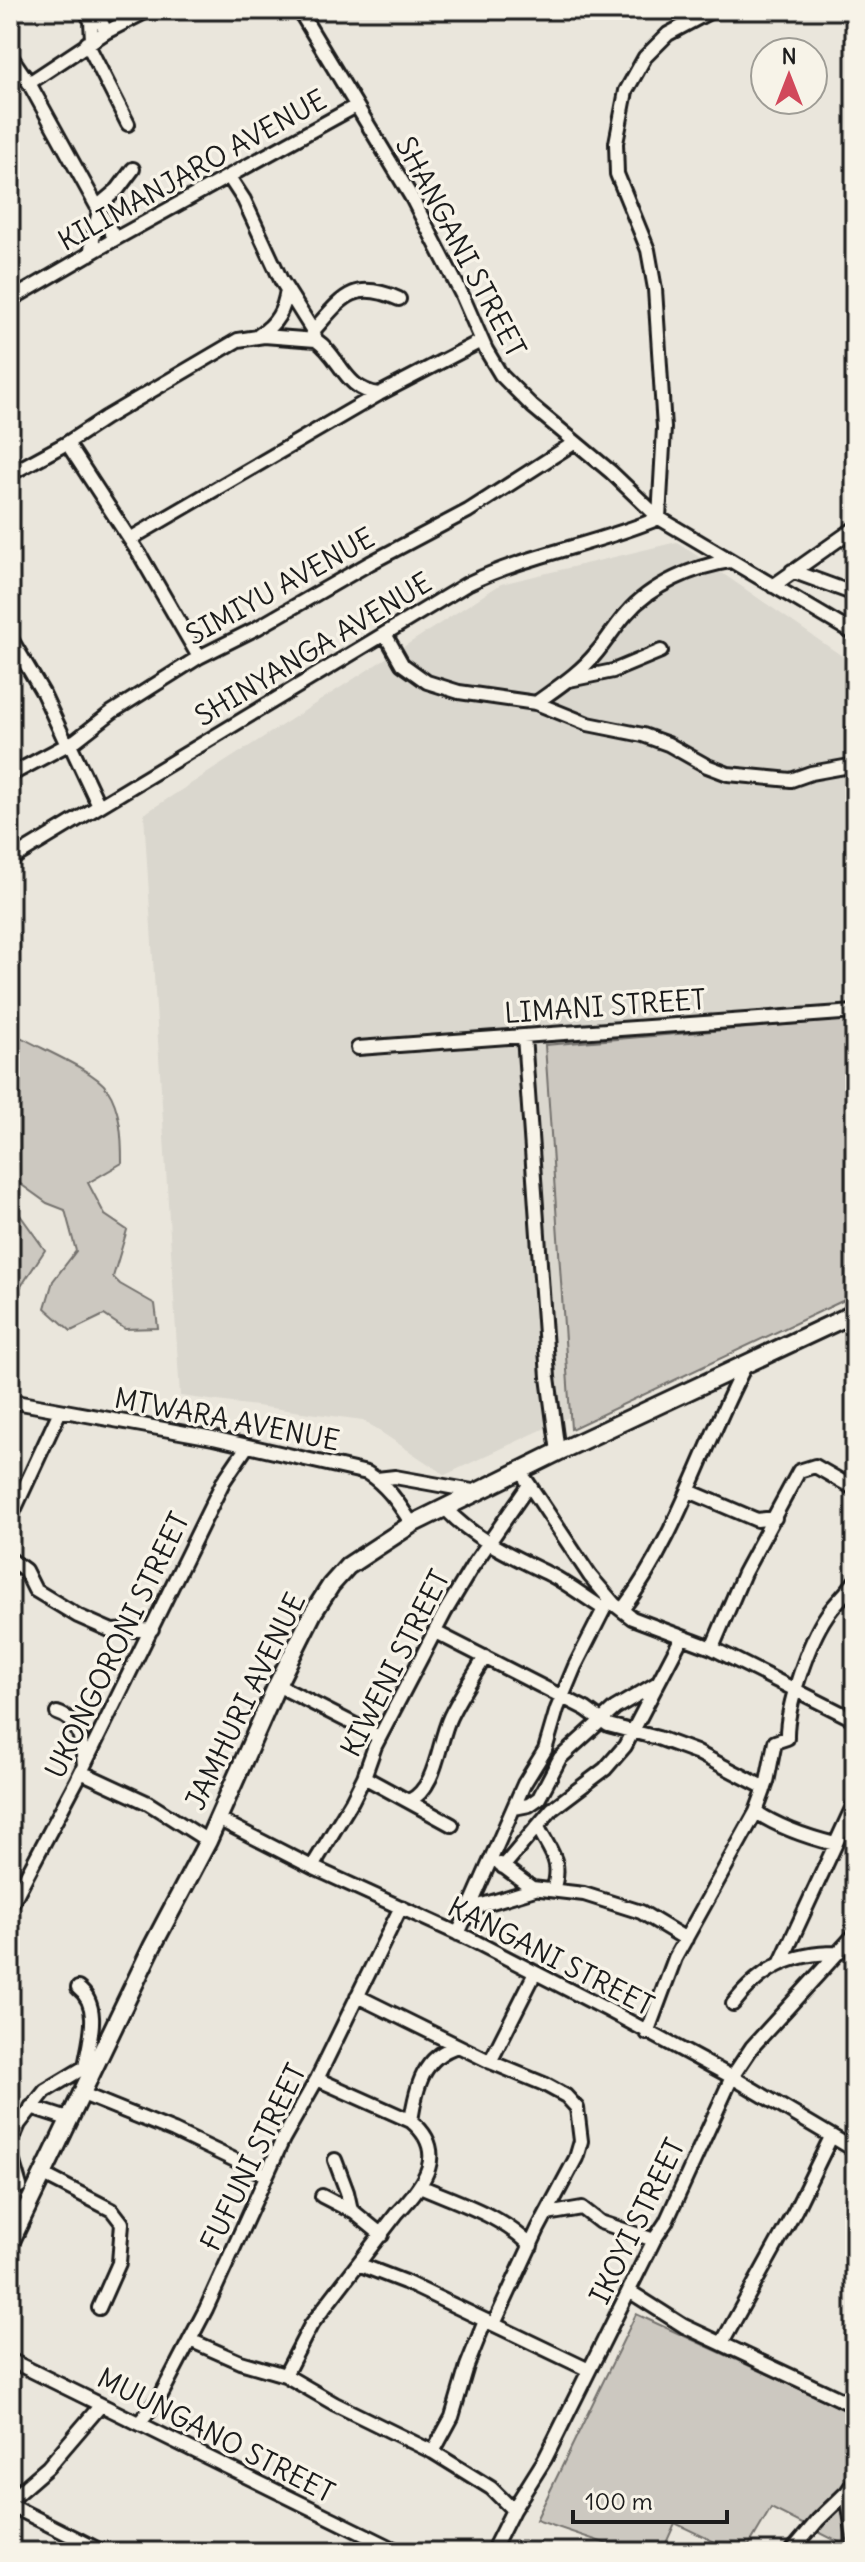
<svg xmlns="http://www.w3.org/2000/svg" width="865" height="2562" viewBox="0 0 865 2562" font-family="Delius,sans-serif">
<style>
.built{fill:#dad7ce}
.green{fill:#ccc8c0;stroke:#74726e;stroke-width:2}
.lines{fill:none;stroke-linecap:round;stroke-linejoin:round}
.street-casing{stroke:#1c1c1c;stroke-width:18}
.secondary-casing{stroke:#1c1c1c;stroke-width:22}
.street{stroke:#f7f3e8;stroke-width:12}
.secondary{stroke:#f7f3e8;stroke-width:16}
.labels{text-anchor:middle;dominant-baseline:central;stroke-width:7;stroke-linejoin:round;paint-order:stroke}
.street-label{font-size:28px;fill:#1c1c1c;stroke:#f7f3e8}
</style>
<rect width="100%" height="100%" fill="#eae6dc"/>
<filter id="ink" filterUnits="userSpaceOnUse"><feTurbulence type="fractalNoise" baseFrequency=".0125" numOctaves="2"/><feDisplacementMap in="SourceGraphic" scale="16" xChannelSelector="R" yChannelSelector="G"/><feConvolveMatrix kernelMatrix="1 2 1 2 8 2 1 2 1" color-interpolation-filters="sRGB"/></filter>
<g filter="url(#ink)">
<path class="built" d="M677,542L855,665V1283L445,1475L363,1420L180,1396L144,814L501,584Z"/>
<path class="green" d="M855,1019V1295L571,1429L545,1045Z
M10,1031C33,1046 94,1069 107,1089C121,1109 122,1140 122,1163L88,1183L105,1215L127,1230L113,1277L120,1284L155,1304L158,1328L125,1329L104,1315L71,1331L45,1308L53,1281L76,1251L65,1210L47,1203L12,1178L10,1180Z
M10,1201L45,1250L18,1291L10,1287Z
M636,2314L855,2414V2539L850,2548L771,2508L745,2552H736L675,2523L662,2552H631L536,2520Z"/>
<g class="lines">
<defs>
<path id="street" d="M85,10L91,21L92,40
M96,10L106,32
M299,10L412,198L462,295L486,350L501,375L532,406L611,472L659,518L855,634
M87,43L128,124
M10,55L29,83L115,239
M29,83L106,32L149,10
M229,177L244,200L281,280L313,331L316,340
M98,206L118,189L133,169
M90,254L99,210
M10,300L115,239L356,106
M313,331C343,297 353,279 399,299
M259,335C277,324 284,310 287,290
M67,443L140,555L199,657
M10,474L67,443L105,418L238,340L264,336L316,340C341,357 344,390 379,394
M659,518L664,428L655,289L648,250L617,174L616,143L626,91L645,57L668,34L713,10
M130,539L379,394L481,341
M792,571L855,594
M773,586L855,528
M385,634L402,664L427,682L459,692L536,703L588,724L643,735L668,744L707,766L728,774L791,780L811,773L855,765
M10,637L43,693L67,745
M569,680L613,671L661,651
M536,703C558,687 580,673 597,652C608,639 616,625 627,613C651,585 695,566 730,561
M70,744L99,806
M10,775L76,740L112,712L199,657L257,628L370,563L468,511L574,443
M10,860L467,584C528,554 596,545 659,518
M524,1036L548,1377L558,1452
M358,1048L855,1012
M10,1401L213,1438L367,1473C387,1485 399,1504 412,1524
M377,1479L395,1477L478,1492
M526,1480L590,1576L614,1604L632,1618L712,1648L855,1720
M689,1491L757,1520L775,1518
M445,1508C473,1539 514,1557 551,1575C570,1585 586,1598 604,1609
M10,1519L60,1411
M10,1559L25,1570L35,1590L78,1616L112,1631L152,1629
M622,1610C678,1536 703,1445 746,1364
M435,1632L586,1709L608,1725L658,1738L696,1752L765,1788
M712,1648L744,1573L799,1471L815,1466L855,1489
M277,1685L379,1737
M57,1713C81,1720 82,1743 84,1765
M81,1772L148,1803L208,1841
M364,1777L452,1825
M409,1801C437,1788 438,1742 450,1717C460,1696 473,1677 485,1657
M514,1808L529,1805L539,1798L560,1758L615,1708L656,1684
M756,1812C780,1828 807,1837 835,1844
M218,1819L312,1867L470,1939L606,2009L732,2077L855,2150
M538,1827C550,1852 563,1861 553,1890
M500,1864L532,1888L584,1894L641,1912L686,1939
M312,1867L352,1801L364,1777L375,1746L445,1612L472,1567L529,1485
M503,1867L552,1809L605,1769L625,1746L682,1637
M10,1907L77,1780L223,1482L246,1448
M469,1909L535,1889
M458,1934L524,1784L545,1750L557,1709L575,1666L604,1609L611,1601
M781,1962L855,1802
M357,1996L493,2063L544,2084L566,2096L577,2108L581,2141L576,2158L538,2229L494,2324
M733,2004C761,1968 791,1953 837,1953
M647,2033L675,1958L756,1812L767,1782L775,1742L787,1738C786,1707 809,1641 827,1615C835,1603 847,1593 855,1581
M490,2062L535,1973
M80,2093L174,2131L266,2175
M31,2107L68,2119
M411,2121C416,2087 423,2056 458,2046
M10,2145L19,2124L45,2091L85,2067C89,2042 102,2006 78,1988
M10,2152L20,2186
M335,2160L347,2192L351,2210
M42,2174L112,2210L122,2223L119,2263L99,2308
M420,2186C459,2203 501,2215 531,2246
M322,2196L355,2213L382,2235
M547,2214L582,2208L600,2222L654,2240
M358,2264L405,2282L589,2370
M629,2291L684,2326L855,2406
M190,2340L240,2362L285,2375L335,2404L433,2452L491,2488L513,2510
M722,2343L796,2209L831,2137
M10,2360L400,2552
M285,2375L311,2325L397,2213C424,2185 449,2152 411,2121L317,2079
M139,2423L160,2397L206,2309L283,2139L317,2079L401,1907
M433,2452L452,2417L467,2366L485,2321
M10,2500L48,2467L101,2405
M10,2505L103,2552
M492,2552L513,2510L545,2459L654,2240L666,2222L732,2077L752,2047L855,1934
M791,2552L818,2520L847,2492
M853,2552L854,2539L847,2492L855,2480"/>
<path id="secondary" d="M10,2243L152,1947L208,1841L277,1685L313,1613L331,1585L348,1566L412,1524L558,1452L855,1313"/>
</defs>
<use href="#street" class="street-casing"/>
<use href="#secondary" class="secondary-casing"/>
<use href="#street" class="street"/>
<use href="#secondary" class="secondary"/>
</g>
</g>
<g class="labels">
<g class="street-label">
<text transform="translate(192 170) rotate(-29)">KILIMANJARO AVENUE</text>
<text transform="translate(461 247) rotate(62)">SHANGANI STREET</text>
<text transform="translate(280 586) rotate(-29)">SIMIYU AVENUE</text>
<text transform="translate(313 649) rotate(-31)">SHINYANGA AVENUE</text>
<text transform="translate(605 1006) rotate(-4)">LIMANI STREET</text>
<text transform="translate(227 1419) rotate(11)">MTWARA AVENUE</text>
<text transform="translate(117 1645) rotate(-64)">UKONGORONI STREET</text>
<text transform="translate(395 1663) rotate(-63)">KIWENI STREET</text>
<text transform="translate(245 1701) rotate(-64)">JAMHURI AVENUE</text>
<text transform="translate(551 1956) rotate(27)">KANGANI STREET</text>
<text transform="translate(253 2157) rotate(-64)">FUFUNI STREET</text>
<text transform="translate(637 2221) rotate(-64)">IKOYI STREET</text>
<text transform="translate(216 2435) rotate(27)">MUUNGANO STREET</text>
</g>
</g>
<rect width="865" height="2562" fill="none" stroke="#f7f3e8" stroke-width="40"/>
<rect x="20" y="20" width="825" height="2522" fill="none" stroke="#1c1c1c" stroke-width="3" filter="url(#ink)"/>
<g transform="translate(789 76)"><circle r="38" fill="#f7f3e8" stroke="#9f9d96" stroke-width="2"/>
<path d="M0-6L14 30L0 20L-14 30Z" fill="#d1495b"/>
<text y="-12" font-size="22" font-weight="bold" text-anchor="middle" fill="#1c1c1c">N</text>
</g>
<path d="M573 2510v12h154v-12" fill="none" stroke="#1c1c1c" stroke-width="4"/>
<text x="585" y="2510" font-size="24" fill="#1c1c1c" stroke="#f7f3e8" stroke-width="6" paint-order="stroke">100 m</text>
</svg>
